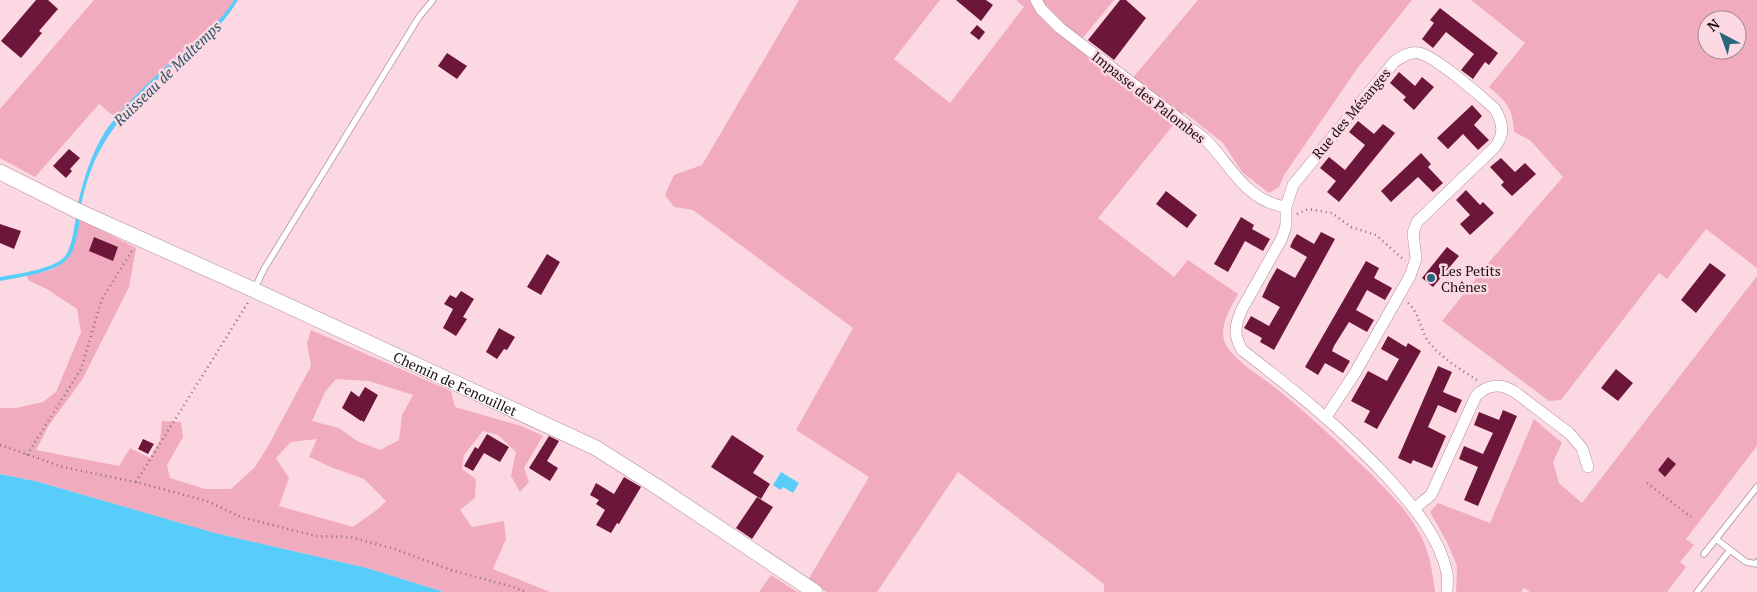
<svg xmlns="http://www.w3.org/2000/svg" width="1757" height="592" viewBox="0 0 1757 592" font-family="'PT Serif',serif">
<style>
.green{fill:#f0abbe;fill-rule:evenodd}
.water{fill:#59cdf9}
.building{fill:#6c1739}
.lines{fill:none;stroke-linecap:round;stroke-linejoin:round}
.service-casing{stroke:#ae8e96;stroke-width:7}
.minor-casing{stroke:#ae8e96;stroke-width:12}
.tertiary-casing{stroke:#ae8e96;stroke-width:16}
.path{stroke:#867075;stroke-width:2.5;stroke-dasharray:1 4;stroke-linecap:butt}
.service{stroke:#fff;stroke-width:5.5}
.minor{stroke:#fff;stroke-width:11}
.tertiary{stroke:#fff;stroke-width:15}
.poi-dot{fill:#29667d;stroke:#fcd9e2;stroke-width:2}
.labels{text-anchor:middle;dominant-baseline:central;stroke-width:5;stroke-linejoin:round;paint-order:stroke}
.street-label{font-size:14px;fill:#1c1013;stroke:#fcd9e2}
.poi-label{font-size:14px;fill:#1c1013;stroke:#fcd9e2;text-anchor:start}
.water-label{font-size:15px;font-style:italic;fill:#265668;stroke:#fcd9e2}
</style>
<rect width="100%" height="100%" fill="#fcd9e2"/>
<path class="green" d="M94,0H234L221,19L209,32L169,64L116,118L99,104L35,177L0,158V109Z
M799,0H940L894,59L950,103L1024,7L1016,0H1114L1081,40L1131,80L1198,0H1412L1359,66L1284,175L1279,187L1269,193L1242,172L1223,143L1184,112L1098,218L1174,277L1188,260L1238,294C1231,308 1220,323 1224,340C1228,356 1260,376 1273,386C1308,414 1340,444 1372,475C1387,491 1405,508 1416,527C1429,548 1432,568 1435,592H1104V584L958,472L877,592H827L808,580L869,477L796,430L853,328L693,210L674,207L665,195L674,175L702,165Z
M1471,0H1757V268L1706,229L1667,279L1659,273L1561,400L1549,401L1442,321L1491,260L1563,177L1530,140L1514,132C1513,109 1507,102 1489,87L1525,43ZM1707,20H1737V50H1707Z
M80,219L136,248L129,287L82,380L49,425L36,450L119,466L130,448L150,458L160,440L162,421L181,422L183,437L167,465L170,478L205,489H231L254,468L267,448L311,366L307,343L311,330L451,391L455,407L521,426L543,436L524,468L529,482L520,492L511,476L516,452L498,435L483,431L464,455L462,469L476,479L475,498L460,510L472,527L504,521L506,539L493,569L550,592H444L367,568L215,533L39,482L0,474V408H16L43,402L56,392L81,332L77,309L47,289L28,280L27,275C37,273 51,272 60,265C70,259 78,230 80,219ZM336,379L369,381L413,395L402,415L399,440L380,450L357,441L339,428L312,421L325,392ZM317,439L309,457L333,468L364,479L386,501L378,509L353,527L279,506L289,478L276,458L291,442Z
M1757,276V446L1686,539L1694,545L1680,562L1686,567L1667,592H1530L1524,588L1521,592H1456L1457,566L1447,542L1430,512L1438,503L1490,523L1534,419L1562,443L1553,462L1559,483L1582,503Z
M771,575L797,592H759Z"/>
<path class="water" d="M234,0H238C221,29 199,44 174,65C163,74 154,84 144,94C108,131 93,153 81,205L78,203C84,178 91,154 105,132C119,110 149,82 169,64C195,41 214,31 234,0Z
M76,217L80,219C78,231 76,247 69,257C58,273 19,277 0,281V277C16,274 57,269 66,255C72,245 74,229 76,217Z
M781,472L799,483L793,493L783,487L780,490L773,485Z
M0,474L39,482L215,533L367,568L444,592H0Z"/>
<path class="building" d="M36,0H48L58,9L39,31L42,33L21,58L1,41Z
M956,0H986L993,5L981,21Z
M1120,0H1126L1146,18L1114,60L1088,40Z
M1440,8L1498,53L1489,65L1485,62L1473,79L1461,70L1474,54L1446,32L1433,48L1422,39L1434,23L1430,20Z
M977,25L985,32L979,40L970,33Z
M447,53L467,66L457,79L438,66Z
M1399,72L1415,86L1422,77L1434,87L1414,110L1403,100L1406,97L1390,83Z
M1472,105L1482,116L1474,125L1489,140L1478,150L1463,134L1448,149L1437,138Z
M1358,121L1374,134L1383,124L1395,133L1339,202L1327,192L1336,181L1320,168L1329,157L1345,170L1365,145L1349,132Z
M69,149L80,158L70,169L72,171L66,178L53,166Z
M1421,153L1431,164L1428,167L1443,183L1433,192L1418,177L1391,202L1381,191Z
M1501,158L1515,172L1525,163L1536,174L1512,196L1501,185L1504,182L1490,167Z
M1466,190L1480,205L1483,202L1494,213L1470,235L1460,224L1470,215L1456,200Z
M1166,191L1197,215L1187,228L1156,204Z
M1241,217L1254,225L1252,229L1270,239L1263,251L1245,241L1228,272L1214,264Z
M0,224L21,231L14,249L0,243Z
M1321,232L1335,239L1274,350L1260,342L1262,338L1244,328L1251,316L1269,326L1280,307L1262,297L1269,282L1277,268L1295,278L1307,257L1290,247L1293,240L1297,234L1314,244Z
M94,237L118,247L113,261L89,251Z
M1447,247L1459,256L1433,287L1422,278Z
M547,254L560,262L541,295L527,287Z
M1366,261L1379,268L1374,278L1392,288L1385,300L1367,290L1356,310L1374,320L1367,332L1349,322L1334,346L1332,351L1350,361L1343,373L1325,363L1318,375L1305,367Z
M1710,263L1726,275L1696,313L1681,300Z
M461,291L474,299L463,317L467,319L456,336L443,328L453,309L444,304L450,295L456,298Z
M499,328L515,337L507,350L504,349L497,359L486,352Z
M1388,336L1406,347L1408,343L1421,351L1377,429L1364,422L1370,411L1351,401L1368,371L1387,381L1389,377L1399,359L1381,349Z
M1438,366L1452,372L1443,392L1462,400L1456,413L1438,405L1428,427L1446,436L1432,468L1413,460L1411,464L1398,458Z
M1616,369L1633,383L1618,401L1601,388Z
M365,387L378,395L364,422L361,420V421L342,408L351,391L359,397Z
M1503,410L1517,416L1478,506L1464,500L1478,467L1459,459L1464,446L1483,454L1493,433L1474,425L1479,412L1499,420Z
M487,434L509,447L500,462L484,453L473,471L464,466L475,447L478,449Z
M732,435L764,456L753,473L770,484L761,499L711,467Z
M549,436L559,441L547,461L558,468L550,481L529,468Z
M143,439L154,444L148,454L138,449Z
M1668,457L1676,464L1665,477L1658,470Z
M624,477L641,487L619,524L617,523L611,533L596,525L605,510L596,504L599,500L590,495L596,483L614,494Z
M757,497L773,507L752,539L736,528Z"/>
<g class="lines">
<defs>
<path id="service" d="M254,290L264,269L419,17L433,0
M1716,539L1746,562L1756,564L1757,562
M1704,554L1757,487
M1697,592L1730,550"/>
<path id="minor" d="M1036,0L1041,9L1060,28L1204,138C1231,165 1245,201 1286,207
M1326,417L1355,373L1410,276L1416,259L1413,233L1417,222L1495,147C1505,134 1503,123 1495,109C1482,97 1435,56 1419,53C1410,51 1401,57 1394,62L1293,185L1286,207V225L1282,238L1242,309C1235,325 1233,334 1242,350C1294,390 1345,431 1390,480C1413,506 1440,538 1447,573C1448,579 1447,586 1447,592
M1415,508L1431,495L1476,396C1487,384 1501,383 1515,392L1569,433L1582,448L1588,467"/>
<g id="tertiary">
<path id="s1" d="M0,172L78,211L254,290L596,448L656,486L815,592"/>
</g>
</defs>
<use href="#service" class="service-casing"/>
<use href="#minor" class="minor-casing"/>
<use href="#tertiary" class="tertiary-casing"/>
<path class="path" d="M1297,214L1308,209L1332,213L1351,227L1376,235L1405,261
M1408,303C1419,312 1420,329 1428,341C1441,358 1460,369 1477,380
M0,445L63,467L136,482L207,501L241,517L316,536L350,537L395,549L451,570L513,587L526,592
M27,455L81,369L102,299L133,249
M136,482L249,301
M1647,483L1691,517"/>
<use href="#service" class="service"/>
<use href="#minor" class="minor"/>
<use href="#tertiary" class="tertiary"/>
</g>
<circle class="poi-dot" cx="1431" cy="278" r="5"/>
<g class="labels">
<g class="street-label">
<text transform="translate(1149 97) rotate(38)">Impasse des Palombes</text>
<text transform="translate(1351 113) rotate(-50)">Rue des Mésanges</text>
<text stroke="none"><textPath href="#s1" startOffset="502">Chemin de Fenouillet</textPath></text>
</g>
<g class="poi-label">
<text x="1441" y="270">Les Petits<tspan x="1441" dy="16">Chênes</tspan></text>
</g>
<g class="water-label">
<text transform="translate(167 73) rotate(-44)">Ruisseau de Maltemps</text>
</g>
</g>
<g transform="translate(1722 35) rotate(319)"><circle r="24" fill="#fcd9e2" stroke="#a2898f"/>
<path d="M0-4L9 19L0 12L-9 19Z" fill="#29667d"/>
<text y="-8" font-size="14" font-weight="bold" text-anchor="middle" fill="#1c1013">N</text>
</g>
</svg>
